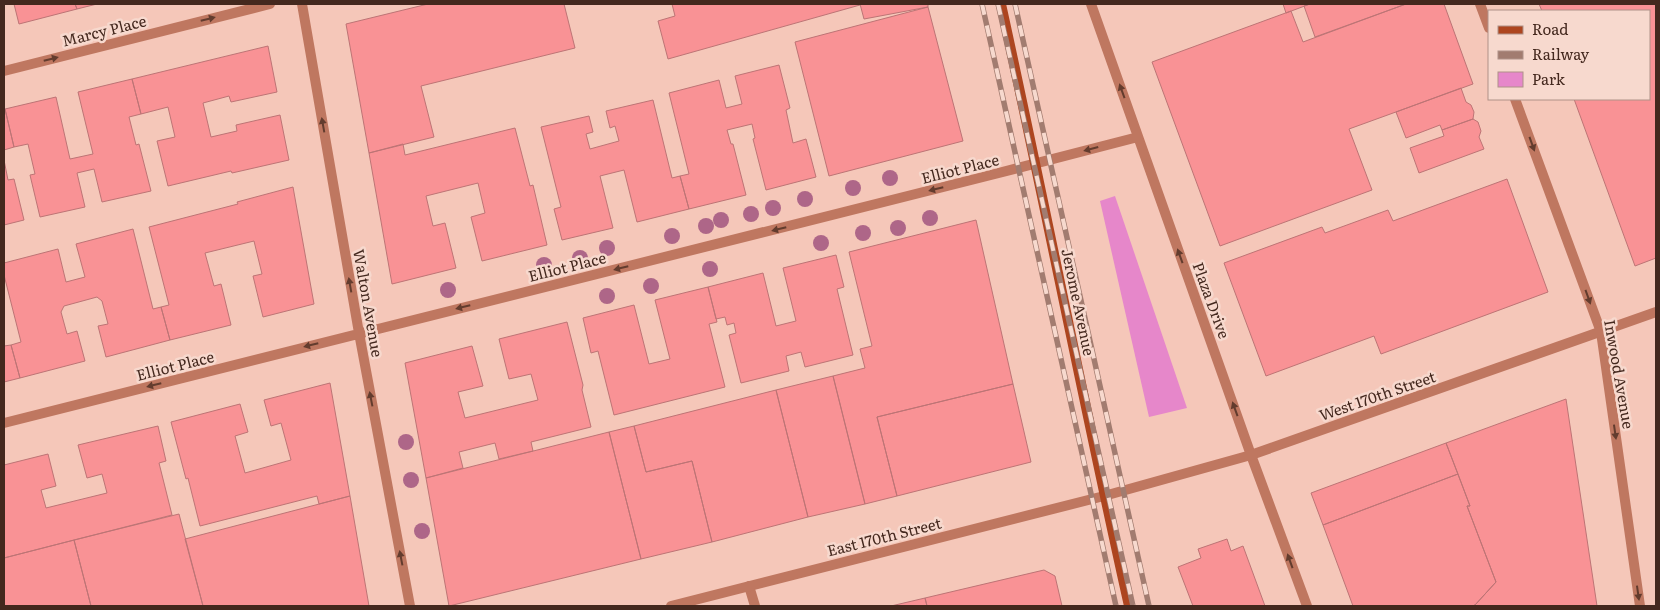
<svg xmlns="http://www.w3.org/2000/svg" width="1660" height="610" viewBox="0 0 1660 610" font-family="Literata,serif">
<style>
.green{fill:#e687ca}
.building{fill:#f99295;stroke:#bd7475}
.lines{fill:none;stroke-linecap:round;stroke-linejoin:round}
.minor{stroke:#bf7760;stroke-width:10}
.tertiary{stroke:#bf7760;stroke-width:10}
.secondary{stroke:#ad451f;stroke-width:10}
.rail-casing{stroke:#a27c70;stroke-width:5.5}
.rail{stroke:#f7d9ce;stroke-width:4;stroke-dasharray:11;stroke-linecap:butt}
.tree{fill:#ae6688}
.oneway{fill:#633c2e}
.labels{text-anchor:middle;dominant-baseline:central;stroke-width:5;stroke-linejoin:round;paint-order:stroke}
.street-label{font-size:15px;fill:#44281e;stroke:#f7d9ce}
</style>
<rect width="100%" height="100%" fill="#f5c7b9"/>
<path class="green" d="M1115,196L1187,408L1149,417L1100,201Z"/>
<path class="building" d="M14,4H75L77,9L19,24Z
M75,4H97L77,9Z
M428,4H564L575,48L421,86L434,137L369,153L346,24Z
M672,4H860V5L668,59L658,21L675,16Z
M860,4H928V7L864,19Z
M1283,4H1310L1286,13Z
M1310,4H1406L1315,37L1304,6Z
M1406,4H1444L1473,84L1349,129L1372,190L1220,246L1152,62L1291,11L1303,42Z
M1539,4H1656V258L1635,266L1574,99H1649V11H1542Z
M928,7L963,141L829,176L795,42Z
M268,46L277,92L231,102L229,96L203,103L211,137L237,131L236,125L280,115L289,160L232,173L231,171L168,186L157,141L175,137L168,107L141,114L132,79Z
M779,65L790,108L786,110L793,143L806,139L816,177L766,190L753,139L755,138L752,124L727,130L731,144H733L746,195L689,209L680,176L689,174L669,93L719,80L726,108L742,104L735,76Z
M132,79L141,114L129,117L136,145L139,144L151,191L102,202L94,169L77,173L85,207L40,217L30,175L35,174L28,144L14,147L5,109L56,97L70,159L93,154L78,92Z
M1461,88L1466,102L1471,105L1474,112L1473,119L1442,130L1440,125L1406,138L1396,112Z
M653,100L672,178L680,176L689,209L637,222L624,170L600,176L613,228L562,240L554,209L561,207L541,127L589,116L593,132L586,134L590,149L619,141L615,126L610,128L606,111Z
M5,109L14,147L4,150V110Z
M1473,119L1478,122L1481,131L1479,137L1484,149L1419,173L1410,148L1444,136L1442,130Z
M515,128L530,186L533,185L547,245L482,261L471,217L485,213L478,183L426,196L433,226L445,223L456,268L392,284L369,153L403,144L405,155Z
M4,160L8,180L14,179L24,220L4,225Z
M1507,179L1548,292L1381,354L1374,336L1266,376L1224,263L1322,227L1325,233L1388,210L1393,221Z
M293,187L314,304L263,317L253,276L262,274L254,241L205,253L214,286L221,284L231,325L170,340L161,307L169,305L149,227L238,204L237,202Z
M976,220L1013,384L877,417L897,496L865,504L833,376L865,368L860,349L872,346L849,252Z
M133,229L153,309L161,307L170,340L106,357L98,326L108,324L102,301L97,297L64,306L61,312L67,334L77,331L85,361L20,378L11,345L21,342L4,275V263L58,249L66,282L85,277L76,244Z
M836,255L844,287L837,289L853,355L805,367L801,352L786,356L789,371L741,383L729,335L736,333L734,323L727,325L725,317L716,319L708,287L763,273L776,326L796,321L783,268Z
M708,287L717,322L709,324L725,387L614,415L598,351L591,353L583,318L634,305L649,364L670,359L655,300Z
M567,322L583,385L582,390L591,427L531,442L533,451L499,459L495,443L459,452L463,468L426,478L405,363L472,346L483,386L458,392L465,418L538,400L531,374L509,379L499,339Z
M4,344V346L11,345L20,378L4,382Z
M833,376L865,504L808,517L776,390Z
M330,383L350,496L319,504L317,496L200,526L188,478L186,479L171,422L240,404L248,432L235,436L245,473L291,460L281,423L271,426L264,400Z
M1013,384L1031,462L897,496L877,417Z
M776,390L808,517L712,542L692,461L646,472L634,426Z
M1566,399L1597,606H1472L1475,605L1496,582L1467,506H1470L1446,443Z
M158,426L166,461L159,463L172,515L4,558V465L48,454L56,486L41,490L46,508L107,493L102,474L87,478L78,445Z
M634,426L646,472L692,461L712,542L641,559L609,432Z
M609,432L641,559L449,606L426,478Z
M1446,443L1458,474L1323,525L1311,493Z
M1458,474L1470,506H1467L1496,582L1475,605L1472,606H1353L1323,525Z
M350,496L369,606H203L185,539Z
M179,514L203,606H91L74,540Z
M1227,539L1231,551L1243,546L1265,606H1193L1178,567L1201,558L1198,549Z
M74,540L91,606H4V558Z
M1044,570L1055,576L1062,606H927L925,598Z
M925,598L927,606H891Z"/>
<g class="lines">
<path class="minor" d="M302,4L359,333L410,606
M1091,4L1251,455L1307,606
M1480,4L1489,28
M4,71L270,4
M1515,99L1601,332L1640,606
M4,423L983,177L1138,137
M749,586L755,606"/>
<path class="tertiary" d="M671,606L1104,496L1251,455L1656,312"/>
<path class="secondary" d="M1001,4C1045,204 1084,406 1129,606"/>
<defs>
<path id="rail" d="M982,4L1116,606
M998,4L1133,606
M1015,4L1149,606"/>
</defs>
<use href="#rail" class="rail-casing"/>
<use href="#rail" class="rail"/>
</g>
<g class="tree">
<circle cx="890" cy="178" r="8"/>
<circle cx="853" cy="188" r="8"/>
<circle cx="805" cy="199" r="8"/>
<circle cx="773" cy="208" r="8"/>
<circle cx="751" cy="214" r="8"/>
<circle cx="930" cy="218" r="8"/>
<circle cx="721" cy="220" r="8"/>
<circle cx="706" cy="226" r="8"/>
<circle cx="898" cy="228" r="8"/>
<circle cx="863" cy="233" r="8"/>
<circle cx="672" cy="236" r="8"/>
<circle cx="821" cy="243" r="8"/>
<circle cx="607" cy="248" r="8"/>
<circle cx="580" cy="258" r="8"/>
<circle cx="544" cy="265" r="8"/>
<circle cx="710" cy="269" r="8"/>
<circle cx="651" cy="286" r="8"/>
<circle cx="448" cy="290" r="8"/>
<circle cx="607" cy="296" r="8"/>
<circle cx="406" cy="442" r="8"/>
<circle cx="411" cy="480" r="8"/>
<circle cx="422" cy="531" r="8"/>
</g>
<defs><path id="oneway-solid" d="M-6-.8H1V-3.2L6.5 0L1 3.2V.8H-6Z" transform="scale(1.25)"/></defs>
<g class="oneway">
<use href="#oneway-solid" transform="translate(208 19) rotate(-14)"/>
<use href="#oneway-solid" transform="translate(51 59) rotate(-14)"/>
<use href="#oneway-solid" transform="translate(1122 91) rotate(-110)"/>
<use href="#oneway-solid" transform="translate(323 125) rotate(-100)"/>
<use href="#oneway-solid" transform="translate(1532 144) rotate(70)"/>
<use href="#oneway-solid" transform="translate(1091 149) rotate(165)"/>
<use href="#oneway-solid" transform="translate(936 189) rotate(166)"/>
<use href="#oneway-solid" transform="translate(779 229) rotate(166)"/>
<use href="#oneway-solid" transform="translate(1180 256) rotate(-110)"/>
<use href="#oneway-solid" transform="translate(621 268) rotate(166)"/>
<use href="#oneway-solid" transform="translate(350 285) rotate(-100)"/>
<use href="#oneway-solid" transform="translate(1588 297) rotate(70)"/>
<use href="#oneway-solid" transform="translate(463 307) rotate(166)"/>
<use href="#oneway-solid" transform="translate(311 345) rotate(166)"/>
<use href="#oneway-solid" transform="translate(154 385) rotate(166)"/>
<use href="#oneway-solid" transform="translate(371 399) rotate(-101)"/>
<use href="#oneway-solid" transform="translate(1235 409) rotate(-110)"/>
<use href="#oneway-solid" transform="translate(1615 432) rotate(82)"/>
<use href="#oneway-solid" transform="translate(401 558) rotate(-101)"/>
<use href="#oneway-solid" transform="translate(1290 561) rotate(-110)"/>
<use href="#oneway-solid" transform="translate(1638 593) rotate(82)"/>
</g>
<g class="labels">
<g class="street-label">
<text transform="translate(104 30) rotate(-14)">Marcy Place</text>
<text transform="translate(960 168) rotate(-14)">Elliot Place</text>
<text transform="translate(567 266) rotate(-14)">Elliot Place</text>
<text transform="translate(1212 300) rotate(70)">Plaza Drive</text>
<text transform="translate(1079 302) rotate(78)">Jerome Avenue</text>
<text transform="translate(369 303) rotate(80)">Walton Avenue</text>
<text transform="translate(175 365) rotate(-14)">Elliot Place</text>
<text transform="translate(1620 374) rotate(80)">Inwood Avenue</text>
<text transform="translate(1377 395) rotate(-19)">West 170th Street</text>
<text transform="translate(884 536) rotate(-14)">East 170th Street</text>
</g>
</g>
<rect width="1660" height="610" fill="none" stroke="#44281e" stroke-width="10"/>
<rect x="1488" y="10" width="162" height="90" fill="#f7d9ce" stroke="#af9288"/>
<rect x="1498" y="26" width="25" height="8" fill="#ad451f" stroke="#af9288"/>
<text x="1532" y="35" font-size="15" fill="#44281e">Road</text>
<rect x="1498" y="51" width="25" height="8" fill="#a27c70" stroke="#af9288"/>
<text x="1532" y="60" font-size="15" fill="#44281e">Railway</text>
<rect x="1498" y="72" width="25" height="15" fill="#e687ca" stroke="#af9288"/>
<text x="1532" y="85" font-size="15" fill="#44281e">Park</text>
</svg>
